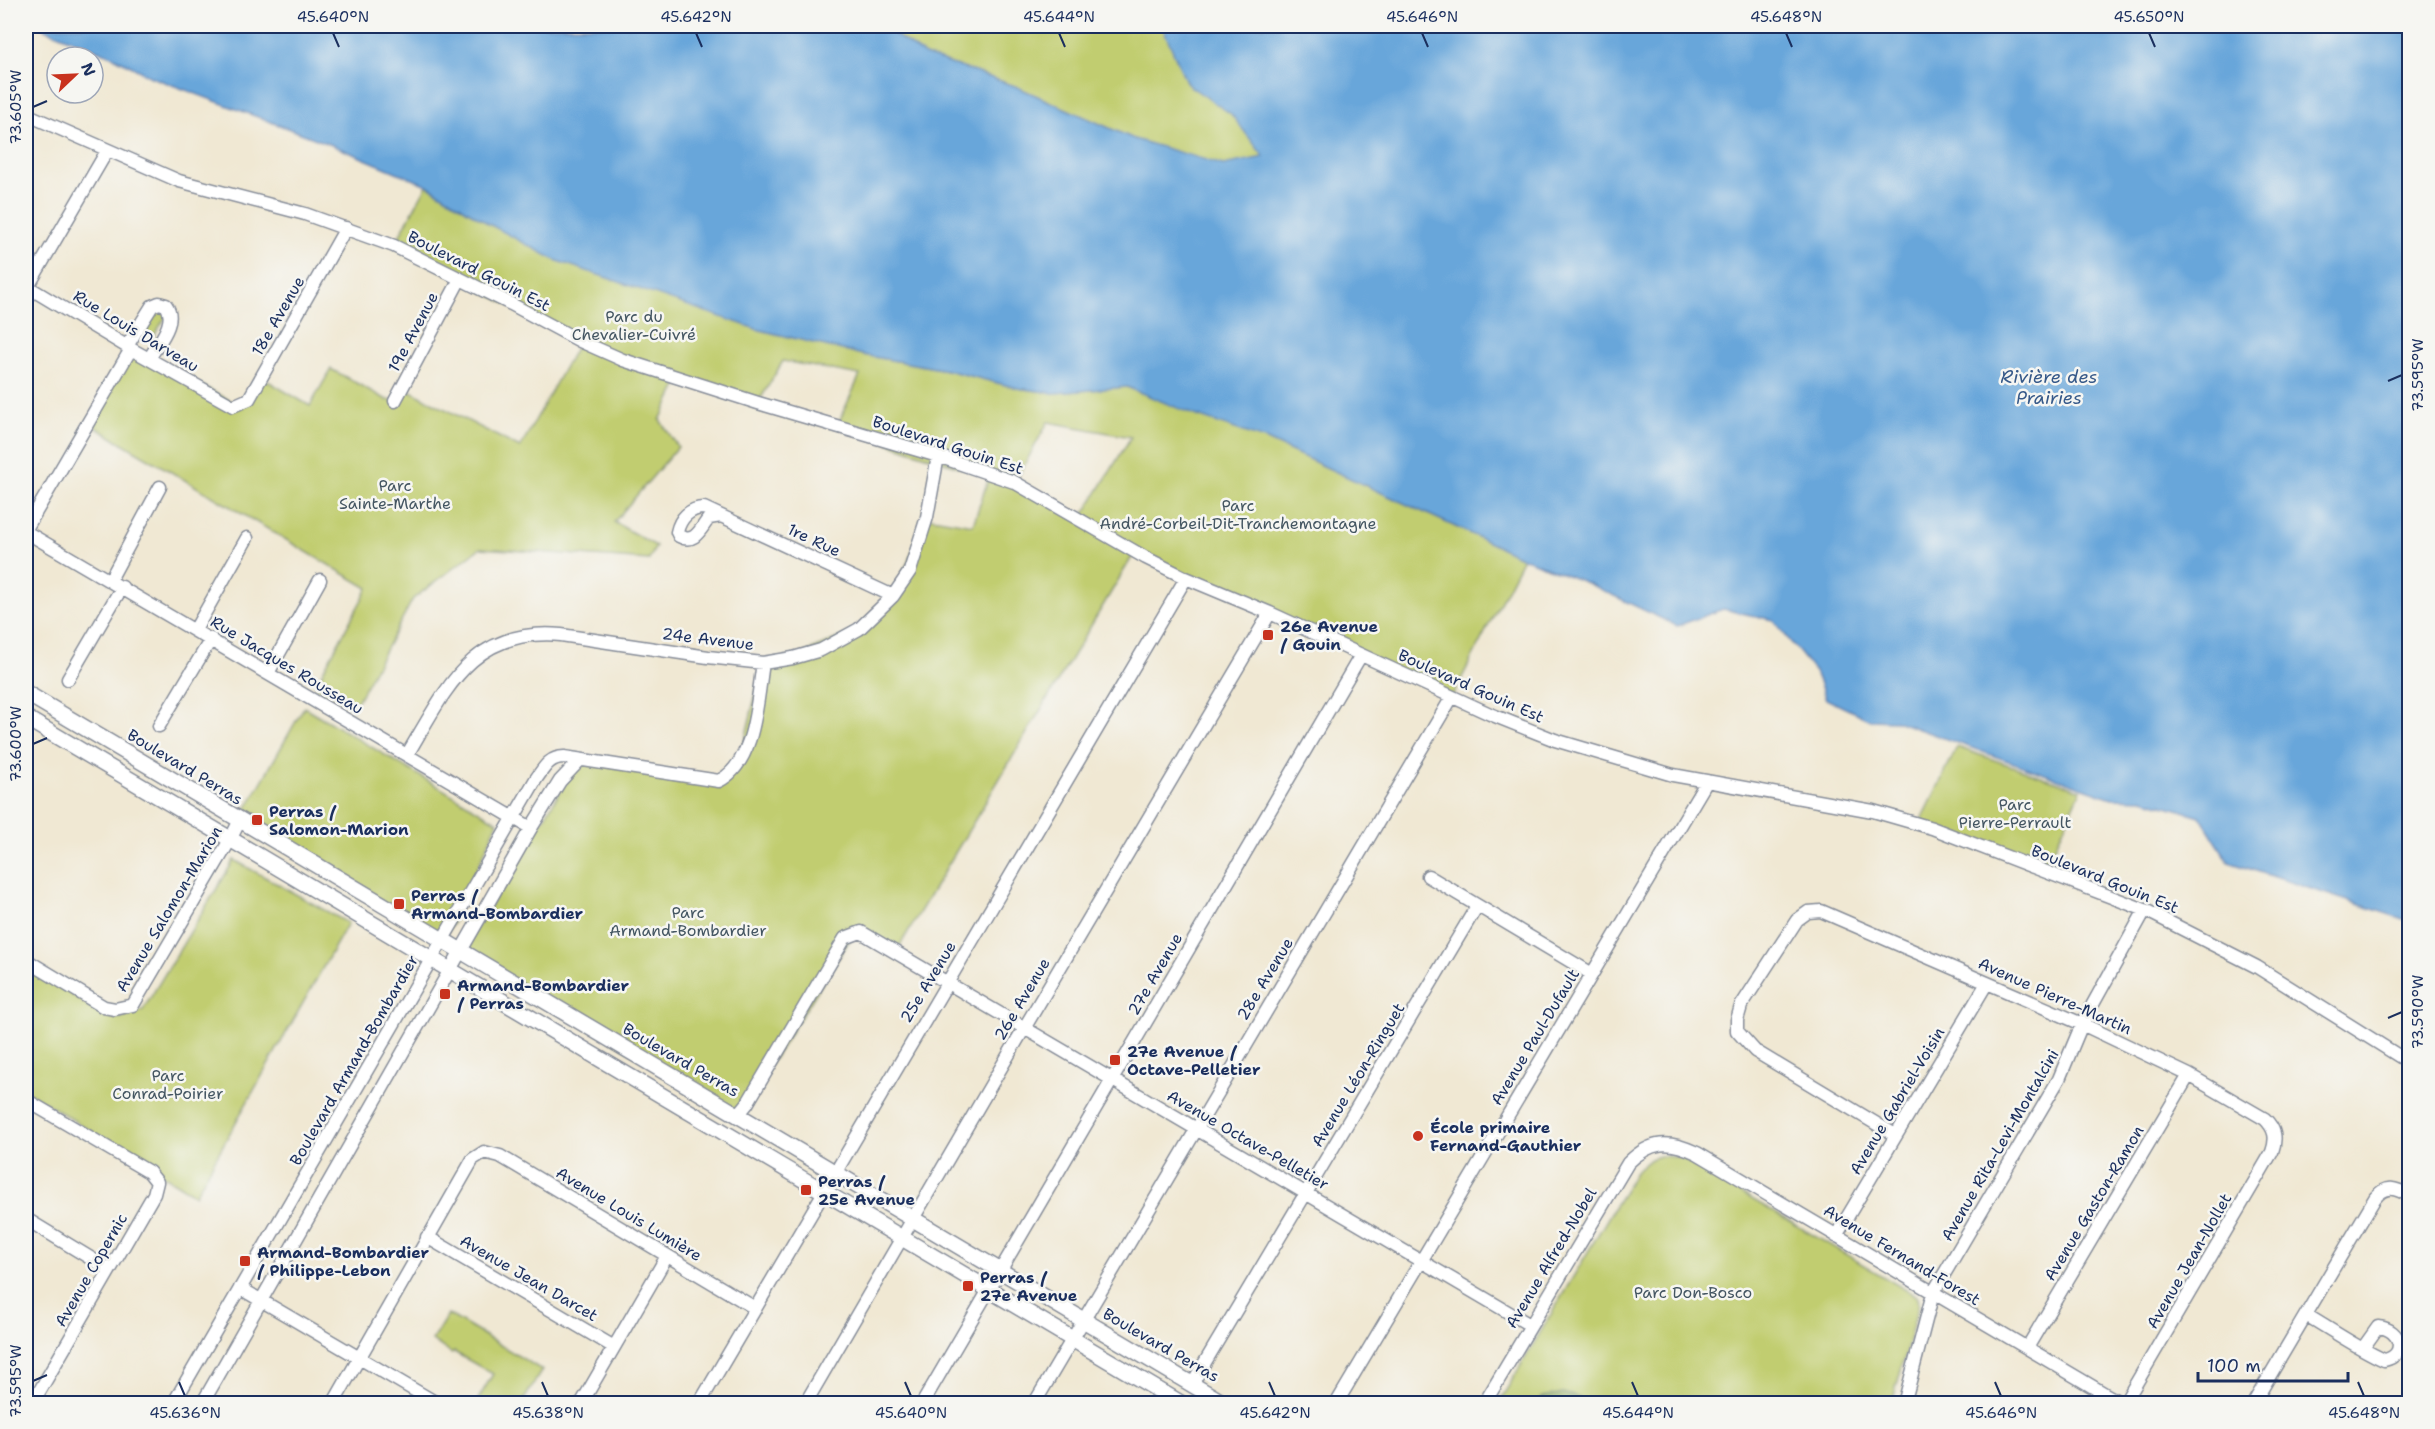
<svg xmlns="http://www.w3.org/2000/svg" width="2435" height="1429" viewBox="0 0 2435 1429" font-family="'Shantell Sans',sans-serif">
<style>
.green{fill:#c1cd6f;stroke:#6e7e66;stroke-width:1.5;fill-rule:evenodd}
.forest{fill:#98b062;stroke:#5a7060;stroke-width:1.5}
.water{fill:#68a6da;stroke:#426a9c;stroke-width:1.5}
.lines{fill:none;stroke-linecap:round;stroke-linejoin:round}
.minor-casing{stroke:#868c98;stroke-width:15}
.major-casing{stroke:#868c98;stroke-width:18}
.minor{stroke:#fff;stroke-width:12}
.major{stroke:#fff;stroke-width:15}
.ticks{fill:none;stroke:#1b2f5e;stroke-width:2}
.poi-dot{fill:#c8321e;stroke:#f6f6f2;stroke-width:2}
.labels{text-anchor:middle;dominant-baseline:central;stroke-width:5;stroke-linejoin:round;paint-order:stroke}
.street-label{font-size:16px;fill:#1b2f5e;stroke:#f6f6f2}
.park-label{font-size:16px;fill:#445662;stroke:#f6f6f2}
.poi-label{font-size:16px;font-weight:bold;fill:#1b2f5e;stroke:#f6f6f2;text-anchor:start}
.water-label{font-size:18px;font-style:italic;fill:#365989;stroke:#f6f6f2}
.neatline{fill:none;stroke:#1b2f5e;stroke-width:2}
.ticks-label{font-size:15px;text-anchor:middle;fill:#1b2f5e}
</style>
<rect width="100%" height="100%" fill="#f6f6f2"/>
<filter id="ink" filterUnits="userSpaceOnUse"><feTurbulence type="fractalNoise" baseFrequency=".0167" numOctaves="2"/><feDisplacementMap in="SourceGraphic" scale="12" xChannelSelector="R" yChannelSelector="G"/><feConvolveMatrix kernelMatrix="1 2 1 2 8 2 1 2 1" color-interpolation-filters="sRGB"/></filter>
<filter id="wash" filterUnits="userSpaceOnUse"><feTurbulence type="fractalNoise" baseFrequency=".008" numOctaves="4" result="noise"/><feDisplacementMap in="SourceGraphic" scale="24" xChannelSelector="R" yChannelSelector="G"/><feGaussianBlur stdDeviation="1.35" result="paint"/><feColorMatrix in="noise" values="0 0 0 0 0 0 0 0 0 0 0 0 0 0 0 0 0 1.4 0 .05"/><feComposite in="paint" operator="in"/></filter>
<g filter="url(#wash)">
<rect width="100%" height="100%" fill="#f0e8d3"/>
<path class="green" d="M882,26H1521L1516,280L1134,139L1015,86L925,55Z
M427,185L489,224L756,329L863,355L947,370L1017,388L1054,393L1126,387L1267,440L1523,558L1452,697L1135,552L896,952L855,932L738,1115L461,952L579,761L720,781L741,757L763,663L793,658L859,629L893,596L927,517L973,525L989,477L837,426L860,375L783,361L758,403L681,378L660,420L678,447L614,522L656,546L649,560L480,548L413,599L353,709L315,686L368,588L88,423L131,349L239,405L261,377L310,406L331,369L387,400L395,401L405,388L520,448L579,341L394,246ZM1048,422L1131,437L1081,519L1015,482Z
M158,310L167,315L152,339L143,334Z
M304,707L498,822L453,923L441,941L240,820Z
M1957,747L2081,790L2044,871L1920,824Z
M234,860L348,923L195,1195L26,1091V987L35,971L98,1011L120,1018L143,1010Z
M1660,1156L1680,1157L1689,1162L1918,1297L1919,1303L1892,1403L1498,1404L1635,1172L1651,1159Z
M448,1314L542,1370L522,1403H476L493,1374L454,1352L452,1354L432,1340Z"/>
<path class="forest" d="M1563,1393L1595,1403H1535L1543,1397Z"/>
<path class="water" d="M37,26H882L925,55L1015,86L1134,139L1223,165L1264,157L1231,114L1187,84L1162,26H2409V921L2229,862L2200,816L2143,799L2112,798L1896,721L1870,720L1826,699L1815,672L1773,620L1723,609L1677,626L1587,583L1523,558L1267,440L1192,414L1127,387L1054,393L1017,388L947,370L863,355L756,329L555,260L489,224L427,185L327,143L151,77L114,57Z"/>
</g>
<g filter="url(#ink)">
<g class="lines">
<defs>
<path id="minor" d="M26,114L179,181L305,214L394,246L511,304L580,341L623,360L758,403L938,456L1014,482L1146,558L1186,578L1270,613L1490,714L1555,740L1673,775L1873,811L1932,828L2145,910L2257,967L2410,1063
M28,287L131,349L233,406L249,399L346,228
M26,290L107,151
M127,346L152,306L159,303L166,305C178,322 158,343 149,359
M395,401L460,279
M721,516L709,518C701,528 695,545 679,536L677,532C680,518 690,508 704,508L893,596
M26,529L131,349
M26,532L531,828
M110,580L160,487
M195,630L247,538
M268,673L320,580
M68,679L122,587
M159,726L211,639
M407,755C446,690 471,627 561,635L708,657L763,663L793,658L821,650L859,629L893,596L910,571L927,517L938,456
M1428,876L1592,974
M26,960L104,1007L115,1009L133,1005L230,840L240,820
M26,1100L149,1172L157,1182L154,1194L32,1404
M738,1115L747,1104L845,938L861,932L1530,1325
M1895,1135L1755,1051L1737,1031V1020L1741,1006L1797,920L1808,912L1821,911L2082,1024L2189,1075L2265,1119C2275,1129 2277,1138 2272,1152L2124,1404
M26,1219L110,1270
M1836,1236L1987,983
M427,1237L614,1347
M240,1288L438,1404
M2306,1315C2332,1330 2357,1348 2384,1360C2407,1356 2402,1329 2378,1327L2363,1348
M2027,1348L2189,1075
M1192,1384L1477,906
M173,1404L536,779C544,768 549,757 564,757L719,781C756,762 757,699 763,663
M202,1404L531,828L560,781L579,761
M333,1404L473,1159L484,1152L500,1156L755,1308
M581,1404L667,1256
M699,1404L1186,578
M805,1404L1016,1042L1270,613
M922,1404L1361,655
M1034,1404L1452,697
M1336,1404L1707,781
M1484,1404L1628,1163C1651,1140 1669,1140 1697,1153L2105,1394L2123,1404
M1904,1404L1933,1293L2059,1079L2082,1024L2145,910
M2253,1404L2375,1198C2386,1184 2396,1188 2410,1196"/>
<path id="major" d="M26,693L1225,1404
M26,718C158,796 291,875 423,954L1182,1404"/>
</defs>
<use href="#minor" class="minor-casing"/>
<use href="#major" class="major-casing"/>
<use href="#minor" class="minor"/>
<use href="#major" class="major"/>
</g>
</g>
<path class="ticks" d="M333,33L339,47M696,33L702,47M1059,33L1065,47M1422,33L1428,47M1786,33L1792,47M2149,33L2155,47M33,107L47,101M2388,381L2402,375M33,744L47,738M2388,1018L2402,1012M33,1381L47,1375M179,1382L185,1396M542,1382L548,1396M905,1382L911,1396M1269,1382L1275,1396M1632,1382L1638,1396M1995,1382L2001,1396M2358,1382L2364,1396"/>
<g class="poi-dot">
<rect x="1262" y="629" width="12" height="12" rx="3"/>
<rect x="251" y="814" width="12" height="12" rx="3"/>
<rect x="393" y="898" width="12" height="12" rx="3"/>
<rect x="439" y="988" width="12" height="12" rx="3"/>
<rect x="1109" y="1054" width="12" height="12" rx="3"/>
<circle cx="1418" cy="1136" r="6"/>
<rect x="800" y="1184" width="12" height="12" rx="3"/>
<rect x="239" y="1255" width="12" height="12" rx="3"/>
<rect x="962" y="1280" width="12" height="12" rx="3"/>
</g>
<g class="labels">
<g class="street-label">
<text transform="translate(479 271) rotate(27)">Boulevard Gouin Est</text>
<text transform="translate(278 316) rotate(-60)">18e Avenue</text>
<text transform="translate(136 331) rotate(31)">Rue Louis Darveau</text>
<text transform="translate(413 332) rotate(-62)">19e Avenue</text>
<text transform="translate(948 445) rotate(18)">Boulevard Gouin Est</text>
<text transform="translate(814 540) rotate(25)">1re Rue</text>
<text transform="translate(708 639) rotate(7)">24e Avenue</text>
<text transform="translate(287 665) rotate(31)">Rue Jacques Rousseau</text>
<text transform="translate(1471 686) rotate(24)">Boulevard Gouin Est</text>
<text transform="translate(185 767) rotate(31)">Boulevard Perras</text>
<text transform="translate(2105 879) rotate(22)">Boulevard Gouin Est</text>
<text transform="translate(169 909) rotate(-59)">Avenue Salomon-Marion</text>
<text transform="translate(1155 974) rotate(-60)">27e Avenue</text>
<text transform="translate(1265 979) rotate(-59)">28e Avenue</text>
<text transform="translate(928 982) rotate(-59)">25e Avenue</text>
<text transform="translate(2055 996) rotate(24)">Avenue Pierre-Martin</text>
<text transform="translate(1022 999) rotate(-59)">26e Avenue</text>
<text transform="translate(1535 1037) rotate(-59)">Avenue Paul-Dufault</text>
<text transform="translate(354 1060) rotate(-60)">Boulevard Armand-Bombardier</text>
<text transform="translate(681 1060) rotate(30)">Boulevard Perras</text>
<text transform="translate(1358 1075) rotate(-59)">Avenue Léon-Ringuet</text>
<text transform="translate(1897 1101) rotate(-59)">Avenue Gabriel-Voisin</text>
<text transform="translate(1248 1140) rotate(30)">Avenue Octave-Pelletier</text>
<text transform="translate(2000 1145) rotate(-60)">Avenue Rita-Levi-Montalcini</text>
<text transform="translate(2094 1203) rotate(-59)">Avenue Gaston-Ramon</text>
<text transform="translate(629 1214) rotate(31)">Avenue Louis Lumière</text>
<text transform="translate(1902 1255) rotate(31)">Avenue Fernand-Forest</text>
<text transform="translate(1551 1258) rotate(-59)">Avenue Alfred-Nobel</text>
<text transform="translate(2189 1261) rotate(-60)">Avenue Jean-Nollet</text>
<text transform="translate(91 1270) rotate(-60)">Avenue Copernic</text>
<text transform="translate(529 1278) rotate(30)">Avenue Jean Darcet</text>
<text transform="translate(1161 1345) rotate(30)">Boulevard Perras</text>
</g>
<g class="park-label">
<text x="634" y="316">Parc du<tspan x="634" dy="18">Chevalier-Cuivré</tspan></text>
<text x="395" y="485">Parc<tspan x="395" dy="18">Sainte-Marthe</tspan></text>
<text x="1238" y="505">Parc<tspan x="1238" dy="18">André-Corbeil-Dit-Tranchemontagne</tspan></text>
<text x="2015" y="804">Parc<tspan x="2015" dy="18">Pierre-Perrault</tspan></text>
<text x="688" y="912">Parc<tspan x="688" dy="18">Armand-Bombardier</tspan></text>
<text x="168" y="1075">Parc<tspan x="168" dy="18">Conrad-Poirier</tspan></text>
<text x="1693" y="1292">Parc Don-Bosco</text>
</g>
<g class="poi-label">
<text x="1280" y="626">26e Avenue<tspan x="1280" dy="18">/ Gouin</tspan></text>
<text x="269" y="811">Perras /<tspan x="269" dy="18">Salomon-Marion</tspan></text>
<text x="411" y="895">Perras /<tspan x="411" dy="18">Armand-Bombardier</tspan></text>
<text x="457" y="985">Armand-Bombardier<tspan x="457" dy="18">/ Perras</tspan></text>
<text x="1127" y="1051">27e Avenue /<tspan x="1127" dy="18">Octave-Pelletier</tspan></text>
<text x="1430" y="1127">École primaire<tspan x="1430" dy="18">Fernand-Gauthier</tspan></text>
<text x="818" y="1181">Perras /<tspan x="818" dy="18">25e Avenue</tspan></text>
<text x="257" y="1252">Armand-Bombardier<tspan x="257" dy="18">/ Philippe-Lebon</tspan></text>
<text x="980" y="1277">Perras /<tspan x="980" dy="18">27e Avenue</tspan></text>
</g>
<g class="water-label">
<text x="2049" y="377">Rivière des<tspan x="2049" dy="21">Prairies</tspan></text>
</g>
</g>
<rect width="2435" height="1429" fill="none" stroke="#f6f6f2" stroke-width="66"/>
<g transform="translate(75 75) rotate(67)"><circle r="28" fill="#f6f6f2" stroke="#9ea6b7" stroke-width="1.5"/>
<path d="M0-4.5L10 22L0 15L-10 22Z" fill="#c8321e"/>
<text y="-9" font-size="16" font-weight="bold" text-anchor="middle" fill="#1b2f5e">N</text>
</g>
<path d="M2198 1372v9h150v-9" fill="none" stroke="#1b2f5e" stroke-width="3"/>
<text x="2207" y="1372" font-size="18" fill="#1b2f5e" stroke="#f6f6f2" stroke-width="4.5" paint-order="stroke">100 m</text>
<rect x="33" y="33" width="2369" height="1363" class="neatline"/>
<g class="ticks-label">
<text x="333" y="22">45.640°N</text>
<text x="696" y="22">45.642°N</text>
<text x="1059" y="22">45.644°N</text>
<text x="1422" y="22">45.646°N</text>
<text x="1786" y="22">45.648°N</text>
<text x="2149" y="22">45.650°N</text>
<text transform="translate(16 107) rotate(-90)" y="5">73.605°W</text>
<text transform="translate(2418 375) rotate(-90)" y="5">73.595°W</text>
<text transform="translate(16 744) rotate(-90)" y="5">73.600°W</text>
<text transform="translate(2418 1012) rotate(-90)" y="5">73.590°W</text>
<text transform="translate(16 1381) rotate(-90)" y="5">73.595°W</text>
<text x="185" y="1418">45.636°N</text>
<text x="548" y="1418">45.638°N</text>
<text x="911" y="1418">45.640°N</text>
<text x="1275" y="1418">45.642°N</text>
<text x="1638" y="1418">45.644°N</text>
<text x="2001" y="1418">45.646°N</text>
<text x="2364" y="1418">45.648°N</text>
</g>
</svg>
